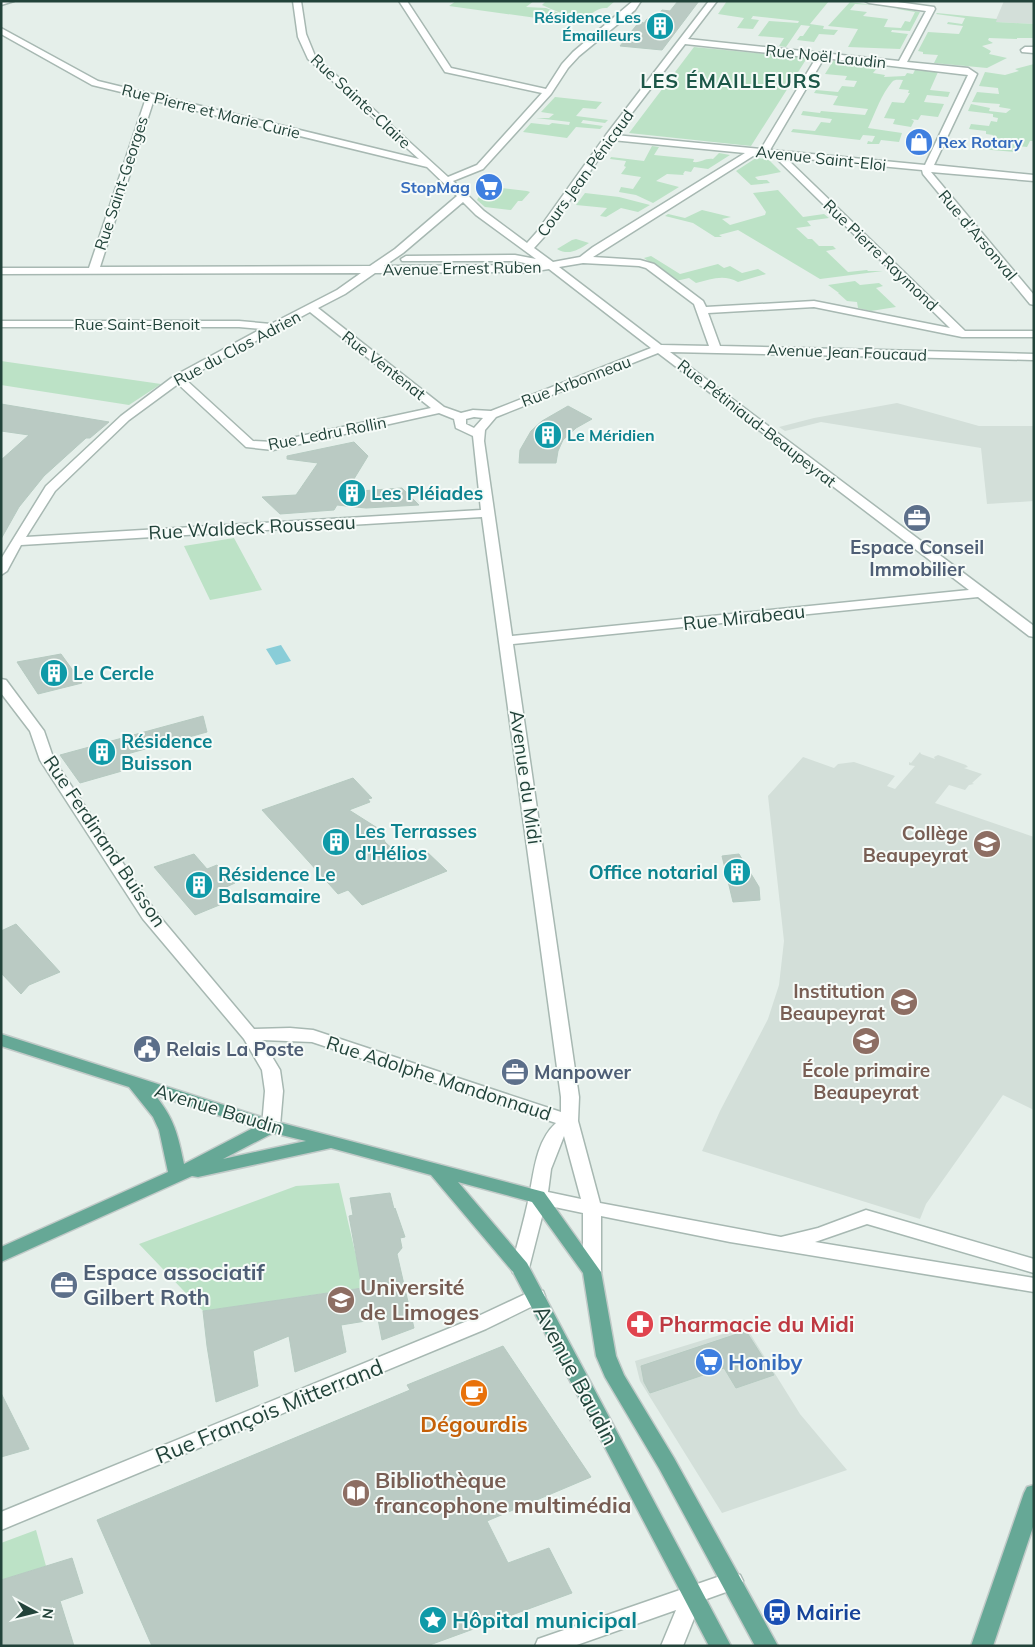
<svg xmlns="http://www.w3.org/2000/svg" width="1035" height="1647" viewBox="0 0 1035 1647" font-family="Mulish,sans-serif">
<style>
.built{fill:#d3dfd9}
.green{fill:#bce2c6}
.water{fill:#89cdd8}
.building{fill:#bacac3;stroke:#b6cac1}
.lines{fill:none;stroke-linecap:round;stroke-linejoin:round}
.minor-casing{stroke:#a7b8b2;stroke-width:3}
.major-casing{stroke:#c1cac8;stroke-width:3}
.minor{fill:#fff;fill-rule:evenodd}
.major{fill:#66a896;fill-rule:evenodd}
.labels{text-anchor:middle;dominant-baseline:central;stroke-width:4;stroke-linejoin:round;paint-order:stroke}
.far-culture-label{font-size:16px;font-weight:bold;fill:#0d838f;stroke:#f6fbf8;text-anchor:end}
.far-street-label{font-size:16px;fill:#22433a;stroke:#f6fbf8}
.far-shop-label{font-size:16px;font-weight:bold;fill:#366cbe;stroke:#f6fbf8;text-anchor:start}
.culture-label{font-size:19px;font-weight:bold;fill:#0d838f;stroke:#f6fbf8;text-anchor:start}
.street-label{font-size:19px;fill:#22433a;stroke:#f6fbf8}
.service-label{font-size:19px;font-weight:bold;fill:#4e5e75;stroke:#f6fbf8;text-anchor:start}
.education-label{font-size:19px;font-weight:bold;fill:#785e54;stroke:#f6fbf8;text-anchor:end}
.far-district-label{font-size:20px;font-weight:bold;letter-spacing:1px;fill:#1c5748;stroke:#f6fbf8}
.near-service-label{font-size:22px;font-weight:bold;fill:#4e5e75;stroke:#f6fbf8;text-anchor:start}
.near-education-label{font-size:22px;font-weight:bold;fill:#785e54;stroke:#f6fbf8;text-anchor:start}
.near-health-label{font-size:22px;font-weight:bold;fill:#be3a42;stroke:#f6fbf8;text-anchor:start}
.near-shop-label{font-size:22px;font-weight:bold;fill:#366cbe;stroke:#f6fbf8;text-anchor:start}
.near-street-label{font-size:22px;fill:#22433a;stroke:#f6fbf8}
.near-food-label{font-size:22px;font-weight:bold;fill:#c56008;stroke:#f6fbf8}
.near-transit-label{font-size:22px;font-weight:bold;fill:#164399;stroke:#f6fbf8;text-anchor:start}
.near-culture-label{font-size:22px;font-weight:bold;fill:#0d838f;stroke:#f6fbf8;text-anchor:start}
</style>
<rect width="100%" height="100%" fill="#e5efea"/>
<path class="built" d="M1004,1H1034V24L995,22Z
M897,403L979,426H1034V501L987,504L981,448L821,422L785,431L779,427L814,418Z
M920,752L921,754L935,759L934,757L938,755L966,765L968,767L964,768L982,774L972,783L974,784L969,785L965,790L949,785L935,803L1034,837V1110L1003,1095L926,1204L920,1219L702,1151L720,1111L768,1019L779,985L784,941L768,796L803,757L834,768L838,764L854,762L895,776L887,786L895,789L915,766L909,765V762L911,763Z
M746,1327L800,1414L847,1470L722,1513L640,1381L635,1361Z"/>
<path class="green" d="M456,1H534L526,7L546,8L564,15L558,21L449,6Z
M546,1H615L607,8C597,7 594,14 585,16C571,19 554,10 542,5Z
M727,1H829L810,24L824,26L823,29L838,30L834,35L819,34L814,42L797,40L800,36H803L810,26L801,25L786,47L779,46L784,38L758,36L769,21L798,23L799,21L753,16L751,19L759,20L753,29L737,28L744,18L718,14Z
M850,2L873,5L855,4L850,10L867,12L863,16L888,19L884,27L901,28L905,21L910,22L915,12L897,9L899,8L920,12L910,31L892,30L891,32L908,34L900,49L848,47L858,29L828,26Z
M937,13L997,19L996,22L1034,24V38H1017V39L989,38L988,40L993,43L982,46L991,51L989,54L1007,58L987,68L934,63L938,55L923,54V52L918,51L928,32L959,34L963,26L947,24L948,22L962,24L965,18L936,14Z
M694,47L807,58L751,146L629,133Z
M833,61L879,66L873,73L885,75L884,77L905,76L907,73L913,74L915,70L938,72L930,90L950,92L948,97L927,95L924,102L944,104L938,117L921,115L918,120L911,119L914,121L911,127L893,124L895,119L884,118L892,102L904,103L910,93H908L909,90L899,89L903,80C898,80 895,79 892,82C881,95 876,111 868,128L902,133L899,142L881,140L879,144H867L868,141L872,142L875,136L863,135L860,140L791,132L793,129L815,131L821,122L830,123L832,119L801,115L803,111L820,113L821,111L865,115L868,109L833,105L838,96L814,93L816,90L838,92L842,86L854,87L857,81L845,80L847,76L825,74Z
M1034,64V141H1030L1027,147L1018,146L1015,152L980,149L983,142L1011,145L1013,142L992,139L993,135L986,134V131L969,129L971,124L989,126L991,121L997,122L998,118L993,117V114L968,111L971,104L990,108L989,111L1006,113L1011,109L999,107L1000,104L972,102L977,92L999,94L998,88L979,86L985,72L1005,75L1019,71L1015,69Z
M555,97L602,102L596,109L583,108L576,116L608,120L605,123L583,120L581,123L603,126L600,129L576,127L567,138L523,132L531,123L549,125L552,123L569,125L570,122L536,118H549L554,114L541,112Z
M652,146L659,147L654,155L694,159L693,162C702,163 704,158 713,159L719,153L730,155L708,169L694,167L691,172L685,171L683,174L684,175L667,174L656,181L679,187L653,203L636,195L619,192L621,187L633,189L641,177L621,174L626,167L624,166L626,161L610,159L611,157L644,161Z
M756,158L768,159L781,172L755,177L758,180H767L770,183L751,185L736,171Z
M484,186L527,191L530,192L522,201H518L511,210L485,207L477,200Z
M778,190L803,217L824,214L829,218L807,221L811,226L796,228L808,239H812L819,246H833L836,249L826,251L848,272L867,270L868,271H883L820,279L738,230L719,235L722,237H715L693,223L665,216L668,214L685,218L702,210L731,217L722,219L730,225L765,215L766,212L753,193Z
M585,193L619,197L650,205L638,212L621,208L606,217L600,216L607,208L576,205Z
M576,239L589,243C578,250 569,256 557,249L572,240Z
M651,256L680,274L718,264L724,268L730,266L742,273L758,269L766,274L738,282C724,274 711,279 696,283L689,278L676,281L644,258Z
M855,281L860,285L879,283L883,286L876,288L896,307L871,311L858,308L857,302L847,301L838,293H839L828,285Z
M1,361L161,384L129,405L1,385Z
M234,538L262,590L210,600L184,546Z
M339,1183L356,1256L367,1287L203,1311L139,1244L296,1186Z
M36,1530L46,1566L1,1580V1543Z"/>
<path class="water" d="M281,645L291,661L276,665L266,649Z"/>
<path class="building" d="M678,1H699L662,50L620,46L639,22L644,23L647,19L655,20L662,10L670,11Z
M1,404L109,422L90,438H86L44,476L19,507L1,539V460L29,435L1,431Z
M568,406L592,419L576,428L563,440L558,451L556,463H519L520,450L531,431L542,421Z
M354,442L368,456L346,492L402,488L419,505L366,508L337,505L334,510L280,514L262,497L296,495L318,463L287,459V456Z
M61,654L82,683L38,694L17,662Z
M203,716L207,732L127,754L136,767L80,783L60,755Z
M353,778L372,798L368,799L370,802L349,810L379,829L385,842L400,856L416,849L419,852L425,850L447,871L362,905L348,890L338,894L262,810Z
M194,854L207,869L217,865L235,883L224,888L234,899L195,915L154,867Z
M739,854L759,887L760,900L733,902L722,856Z
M16,924L60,972L29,985L21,994L1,973V931Z
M390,1193L394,1209L395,1208L405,1237L400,1238L402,1248L397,1254L414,1328L382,1340L378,1319L341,1325L346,1352L295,1372L289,1336L253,1351L258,1386L216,1402L207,1346L203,1311L362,1288L349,1216L353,1215L350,1198Z
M746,1331L774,1375L736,1388L724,1368L650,1393L644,1382L641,1366Z
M503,1346L591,1477L487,1521L508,1563L549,1548L572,1593L427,1646H152L97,1520L410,1390L407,1385Z
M1,1393L29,1449L1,1457Z
M72,1558L83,1593L60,1601L74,1646H1V1580Z"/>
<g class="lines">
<defs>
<path id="minor" d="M1,1H14L1,5Z
M293,1H301L306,34L315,56L448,177L477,165L542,93L445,72L399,1H407L451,68L546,89L562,64L573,52L633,1H641L635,10L579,56L568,68L551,94L483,169L453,181L484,211L527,243L536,233L606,135L709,1H717L688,39L899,61L926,11L869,3L865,1H890L934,7L935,9L907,62L968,68L977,74L934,165L1034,175V181L931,172L1034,295V305L1030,304L923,174L922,170L785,157L965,331H1034V337H962L814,307L708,313L720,346L1034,354V360L670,352L1034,626V637L1029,636L978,597L513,644L579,1097L578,1121L600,1203L781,1237L818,1228L866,1210L1034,1259V1273L867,1224L815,1242L1034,1278V1292L730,1242L601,1216V1272L599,1277L592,1279L585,1277L583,1272V1213L545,1205L529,1268L527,1273L520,1275L513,1273L511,1268C517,1245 524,1221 529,1197C534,1172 536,1141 556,1123L312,1042L262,1040L280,1070L283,1091L280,1126L277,1130L271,1132L265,1130L262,1126L265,1091L262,1070L244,1039L143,919L40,760L30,731L1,693V679L6,680L44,731L54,760L155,911L254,1029L290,1028L313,1030L561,1112V1097L482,517L21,545L7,571L1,575V559L46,486L121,416L174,376L261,329L239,327H1V321H239L271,324L337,290L361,273L1,274V268H89L146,98L92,85L1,34V28L98,81L419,159L308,59L298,37ZM685,44L816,58L761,149L615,135ZM824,58L968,75L925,165L770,150ZM156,101L427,167L457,196L395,249L370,266L100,267L153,102ZM612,140L745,153L593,247L580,257L553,262L534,248L544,237ZM764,155L776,156L777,159L950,328L814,301L706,307L703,301L654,264L640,260L593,257L753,156ZM463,202L476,215L536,259L515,255L406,256L401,259L402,261H515L534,265L384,266L403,253ZM583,263L639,266L646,268L694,304L709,346L661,345L559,267ZM549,269L651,348L491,411L473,410L461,413L444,407L318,308L345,294L375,273L529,272ZM310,312L431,408L273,442L253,441L185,379ZM658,353L969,590L512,636L484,441L485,430L496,417ZM178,384L246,447L273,450L439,413L454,419L456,428L473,436L481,510L26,537L55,491L129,420ZM474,417L483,418L474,428L466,424V419ZM564,1136L581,1199L548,1192L551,1169Z
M1025,47H1034V53L1022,52L1021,50Z
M536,1289L543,1291L545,1296L543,1301L486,1329L1,1530V1512L472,1319Z
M732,1572L740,1575L743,1581L740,1587L701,1601L683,1646H661L676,1610L574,1646H535L538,1639Z"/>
<path id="major" d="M1,1034L274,1121L544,1192L601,1272L616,1356L624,1375L674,1458L778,1646H755L660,1470L605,1377L596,1356L583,1273L532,1202L458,1182L527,1263L731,1646H709L513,1272L431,1175L331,1148L198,1177L192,1176L1,1262V1247L168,1172L159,1130L153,1117L129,1087L1,1046ZM155,1095L255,1127L184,1164C178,1135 174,1118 155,1095ZM273,1133L306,1141L223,1159Z
M1034,1485V1524L993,1646H971L1024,1493L1027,1487Z"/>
</defs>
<use href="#minor" class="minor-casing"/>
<use href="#major" class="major-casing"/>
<use href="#minor" class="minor"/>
<use href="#major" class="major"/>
</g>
<defs>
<symbol id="building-disc" viewBox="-11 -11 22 22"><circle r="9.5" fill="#0f9aa8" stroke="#f6fbf8"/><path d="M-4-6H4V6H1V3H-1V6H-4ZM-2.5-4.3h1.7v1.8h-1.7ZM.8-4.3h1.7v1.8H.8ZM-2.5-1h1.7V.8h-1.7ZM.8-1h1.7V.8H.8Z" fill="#fff"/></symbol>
<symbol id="shop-disc" viewBox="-11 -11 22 22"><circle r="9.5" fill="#3f7fe0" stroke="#f6fbf8"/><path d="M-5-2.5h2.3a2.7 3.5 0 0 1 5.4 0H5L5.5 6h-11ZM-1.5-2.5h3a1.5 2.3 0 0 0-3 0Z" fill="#fff"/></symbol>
<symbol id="supermarket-disc" viewBox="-11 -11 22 22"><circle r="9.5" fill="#3f7fe0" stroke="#f6fbf8"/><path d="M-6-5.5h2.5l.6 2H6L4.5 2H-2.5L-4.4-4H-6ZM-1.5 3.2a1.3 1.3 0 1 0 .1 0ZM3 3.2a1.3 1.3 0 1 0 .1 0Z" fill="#fff"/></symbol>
<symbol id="office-disc" viewBox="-11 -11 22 22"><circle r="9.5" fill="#5c6f8a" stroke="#f6fbf8"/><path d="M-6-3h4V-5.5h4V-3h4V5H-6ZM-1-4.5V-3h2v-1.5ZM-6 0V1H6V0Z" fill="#fff"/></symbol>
<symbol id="school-disc" viewBox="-11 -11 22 22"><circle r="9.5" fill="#8d6e63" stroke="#f6fbf8"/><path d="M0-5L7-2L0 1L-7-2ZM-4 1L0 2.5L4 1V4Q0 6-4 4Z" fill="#fff"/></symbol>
<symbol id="civic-disc" viewBox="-11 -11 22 22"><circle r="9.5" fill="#5c6f8a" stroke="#f6fbf8"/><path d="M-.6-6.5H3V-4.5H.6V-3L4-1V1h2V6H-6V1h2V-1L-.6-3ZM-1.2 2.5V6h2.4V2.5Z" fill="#fff"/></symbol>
<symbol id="university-disc" viewBox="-11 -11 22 22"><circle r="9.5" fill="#8d6e63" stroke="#f6fbf8"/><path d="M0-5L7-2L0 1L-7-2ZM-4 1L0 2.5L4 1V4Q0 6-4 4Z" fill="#fff"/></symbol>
<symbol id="pharmacy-disc" viewBox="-11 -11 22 22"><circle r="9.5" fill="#e0444e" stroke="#f6fbf8"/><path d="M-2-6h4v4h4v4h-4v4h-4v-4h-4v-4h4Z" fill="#fff"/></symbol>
<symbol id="cafe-disc" viewBox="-11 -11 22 22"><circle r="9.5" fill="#e8710a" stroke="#f6fbf8"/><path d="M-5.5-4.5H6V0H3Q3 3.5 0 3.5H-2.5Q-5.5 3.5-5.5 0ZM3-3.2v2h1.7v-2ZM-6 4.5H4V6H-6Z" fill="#fff"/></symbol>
<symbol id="library-disc" viewBox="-11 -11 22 22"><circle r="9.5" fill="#8d6e63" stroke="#f6fbf8"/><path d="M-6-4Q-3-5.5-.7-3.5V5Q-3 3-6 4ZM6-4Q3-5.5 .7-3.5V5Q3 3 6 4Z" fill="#fff"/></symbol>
<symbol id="bus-disc" viewBox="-11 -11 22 22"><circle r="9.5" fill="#1a4fb4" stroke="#f6fbf8"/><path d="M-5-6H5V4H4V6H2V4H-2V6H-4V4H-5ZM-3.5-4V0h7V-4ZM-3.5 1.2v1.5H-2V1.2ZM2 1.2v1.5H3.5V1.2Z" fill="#fff"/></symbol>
<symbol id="sight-disc" viewBox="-11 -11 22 22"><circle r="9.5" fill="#0f9aa8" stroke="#f6fbf8"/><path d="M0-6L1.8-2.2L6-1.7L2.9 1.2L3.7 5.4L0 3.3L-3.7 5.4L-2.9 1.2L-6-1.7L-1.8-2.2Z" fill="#fff"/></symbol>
</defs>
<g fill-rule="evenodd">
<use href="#building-disc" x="644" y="10" width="32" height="32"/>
<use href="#shop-disc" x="903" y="126" width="32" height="32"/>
<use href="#supermarket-disc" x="473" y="171" width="32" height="32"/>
<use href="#building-disc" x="532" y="419" width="32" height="32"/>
<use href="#building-disc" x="336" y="477" width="32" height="32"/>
<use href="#office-disc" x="901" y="502" width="32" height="32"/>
<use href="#building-disc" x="38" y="657" width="32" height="32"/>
<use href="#building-disc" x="86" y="736" width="32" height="32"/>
<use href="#building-disc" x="320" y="826" width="32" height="32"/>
<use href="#school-disc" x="971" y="828" width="32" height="32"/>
<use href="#building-disc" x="721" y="856" width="32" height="32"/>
<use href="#building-disc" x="183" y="869" width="32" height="32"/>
<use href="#school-disc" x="888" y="986" width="32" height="32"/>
<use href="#school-disc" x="850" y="1025" width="32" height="32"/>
<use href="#civic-disc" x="131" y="1033" width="32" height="32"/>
<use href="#office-disc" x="499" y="1056" width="32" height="32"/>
<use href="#office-disc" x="48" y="1269" width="32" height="32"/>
<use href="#university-disc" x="325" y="1284" width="32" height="32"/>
<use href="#pharmacy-disc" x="624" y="1308" width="32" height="32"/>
<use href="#supermarket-disc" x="693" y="1346" width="32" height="32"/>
<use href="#cafe-disc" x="458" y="1377" width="32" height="32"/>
<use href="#library-disc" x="340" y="1477" width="32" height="32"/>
<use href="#bus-disc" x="761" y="1596" width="32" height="32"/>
<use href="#sight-disc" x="417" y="1604" width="32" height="32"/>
</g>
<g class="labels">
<g class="far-culture-label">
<text x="641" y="17">Résidence Les<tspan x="641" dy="18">Émailleurs</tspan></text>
<text x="567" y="435" text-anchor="start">Le Méridien</text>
</g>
<g class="far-street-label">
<text transform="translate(826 56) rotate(6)">Rue Noël Laudin</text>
<text transform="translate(361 101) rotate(43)">Rue Sainte-Claire</text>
<text transform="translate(211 111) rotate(14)">Rue Pierre et Marie Curie</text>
<text transform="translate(821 158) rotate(6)">Avenue Saint-Eloi</text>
<text transform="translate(585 173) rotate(-54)">Cours Jean Pénicaud</text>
<text transform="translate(121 183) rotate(-72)">Rue Saint-Georges</text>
<text transform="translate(978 235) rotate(50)">Rue d'Arsonval</text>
<text transform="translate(881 255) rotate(44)">Rue Pierre Raymond</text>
<text transform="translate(462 268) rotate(-1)">Avenue Ernest Ruben</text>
<text x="137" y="324">Rue Saint-Benoit</text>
<text transform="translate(237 348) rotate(-28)">Rue du Clos Adrien</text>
<text transform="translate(847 352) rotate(2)">Avenue Jean Foucaud</text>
<text transform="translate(384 365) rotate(38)">Rue Ventenat</text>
<text transform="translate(576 381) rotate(-21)">Rue Arbonneau</text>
<text transform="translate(757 423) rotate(38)">Rue Pétiniaud-Beaupeyrat</text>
<text transform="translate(327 433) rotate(-11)">Rue Ledru Rollin</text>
</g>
<g class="far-shop-label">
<text x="938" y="142">Rex Rotary</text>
<text x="470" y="187" text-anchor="end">StopMag</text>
</g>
<g class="culture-label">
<text x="371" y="493">Les Pléiades</text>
<text x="73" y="673">Le Cercle</text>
<text x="121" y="741">Résidence<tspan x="121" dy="22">Buisson</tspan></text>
<text x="355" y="831">Les Terrasses<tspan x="355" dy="22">d'Hélios</tspan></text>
<text x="718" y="872" text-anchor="end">Office notarial</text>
<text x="218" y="874">Résidence Le<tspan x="218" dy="22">Balsamaire</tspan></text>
</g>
<g class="street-label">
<text transform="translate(252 527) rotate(-3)">Rue Waldeck Rousseau</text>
<text transform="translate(744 617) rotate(-6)">Rue Mirabeau</text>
<text transform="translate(526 777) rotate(82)">Avenue du Midi</text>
<text transform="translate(105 841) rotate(56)">Rue Ferdinand Buisson</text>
<text transform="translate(439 1078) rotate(18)">Rue Adolphe Mandonnaud</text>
<text transform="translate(219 1109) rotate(17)">Avenue Baudin</text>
</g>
<g class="service-label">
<text x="917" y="547" text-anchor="middle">Espace Conseil<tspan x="917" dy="22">Immobilier</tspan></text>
<text x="166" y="1049">Relais La Poste</text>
<text x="534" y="1072">Manpower</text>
</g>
<g class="education-label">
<text x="968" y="833">Collège<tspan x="968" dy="22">Beaupeyrat</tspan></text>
<text x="885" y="991">Institution<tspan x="885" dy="22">Beaupeyrat</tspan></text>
<text x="866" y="1070" text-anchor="middle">École primaire<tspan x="866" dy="22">Beaupeyrat</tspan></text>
</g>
<g class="far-district-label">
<text x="731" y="80">LES ÉMAILLEURS</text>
</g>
<g class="near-service-label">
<text x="83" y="1272">Espace associatif<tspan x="83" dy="25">Gilbert Roth</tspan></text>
</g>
<g class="near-education-label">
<text x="360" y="1287">Université<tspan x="360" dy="25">de Limoges</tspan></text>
<text x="375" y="1480">Bibliothèque<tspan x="375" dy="25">francophone multimédia</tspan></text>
</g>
<g class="near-health-label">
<text x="659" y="1324">Pharmacie du Midi</text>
</g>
<g class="near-shop-label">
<text x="728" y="1362">Honiby</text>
</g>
<g class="near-street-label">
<text transform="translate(576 1375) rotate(62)">Avenue Baudin</text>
<text transform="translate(269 1411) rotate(-22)">Rue François Mitterrand</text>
</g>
<g class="near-food-label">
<text x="474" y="1424">Dégourdis</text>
</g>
<g class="near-transit-label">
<text x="796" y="1612">Mairie</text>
</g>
<g class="near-culture-label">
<text x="452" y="1620">Hôpital municipal</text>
</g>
</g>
<rect width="1035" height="1647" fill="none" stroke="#22433a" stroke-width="5"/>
<g transform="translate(35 1612) rotate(97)" stroke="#f6fbf8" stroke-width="4" paint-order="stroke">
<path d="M0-4L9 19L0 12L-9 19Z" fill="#22433a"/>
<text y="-8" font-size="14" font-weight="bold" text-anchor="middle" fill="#22433a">N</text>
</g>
</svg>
